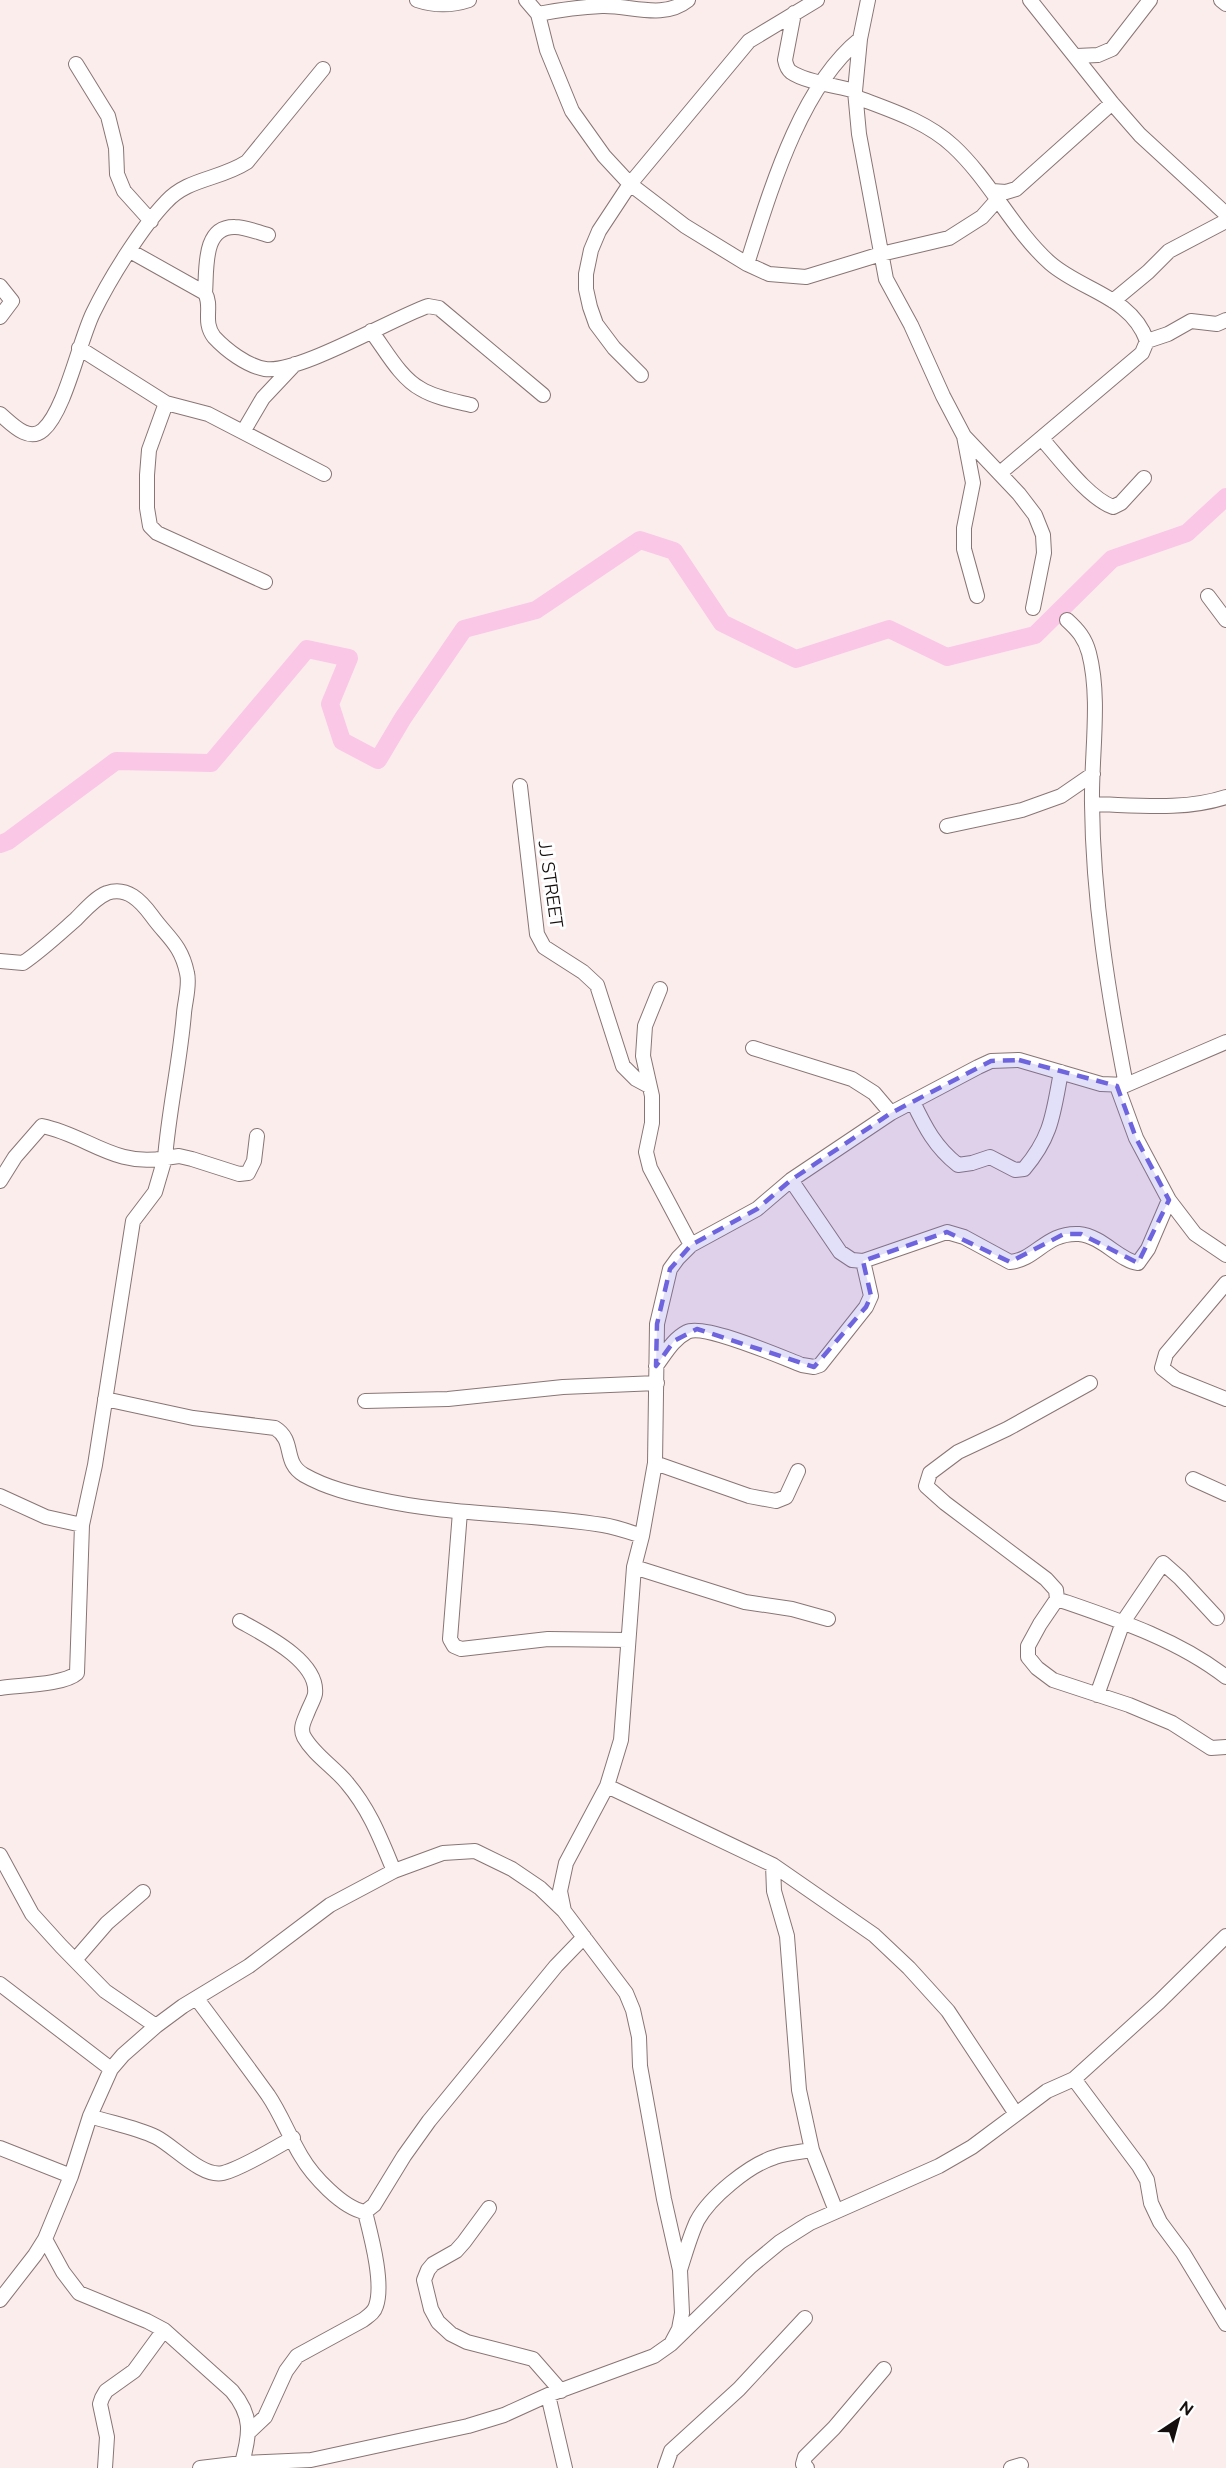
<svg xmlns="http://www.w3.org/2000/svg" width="1226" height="2468" viewBox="0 0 1226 2468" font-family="Raleway,sans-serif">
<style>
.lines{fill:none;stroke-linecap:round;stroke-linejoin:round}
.river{stroke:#fac7e7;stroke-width:18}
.minor-casing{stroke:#897574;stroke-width:16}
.minor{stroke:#fff;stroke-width:14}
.marked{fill:#6d64de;fill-opacity:0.2;stroke:#6d64de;stroke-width:4.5;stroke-dasharray:12 8;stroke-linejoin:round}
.labels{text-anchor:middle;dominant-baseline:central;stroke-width:6;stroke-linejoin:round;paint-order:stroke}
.street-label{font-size:18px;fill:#150e0e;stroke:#fff}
</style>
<rect width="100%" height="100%" fill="#fceded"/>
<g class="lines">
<path class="river" d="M0,844L8,841L116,761L211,763L307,649L349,658L330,704L342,741L378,760L403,718L464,629L536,610L640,540L674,551L722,623L796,659L889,629L947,657L1035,635L1112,559L1187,533L1226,497"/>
<defs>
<path id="minor" d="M417,0C435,6 451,6 469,0
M526,0L538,14L547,50L572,111L604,156L630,184L685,226L747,264L769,274L806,277L881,254L949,238L982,217L998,199
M868,0L860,39L855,91L859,134L886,279L911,325L943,396L964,436L1019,494L1035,515L1043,535L1044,553L1033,608
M1030,0L1112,103L1140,135L1226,214
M1221,0L1226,4
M794,13L785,60C786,65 787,69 791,72C805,82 838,86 855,91
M538,14C559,10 580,7 602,6C631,5 663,20 688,0
M1077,56L1098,55L1112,49L1150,0
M76,64L108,116L116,148L117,174L124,191L151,221
M856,97C890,110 926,121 953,146C990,180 1013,230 1050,263C1082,291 1131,296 1147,341L1142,353L1000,473
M992,191L1006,192L1016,189L1112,103
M130,251L205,293C213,307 202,321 214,337C226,350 247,366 265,369C298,374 391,319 428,306L439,308L543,395
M747,264C770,192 800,87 860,39
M0,286L12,301L0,317
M205,293C207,270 202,226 235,227C245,227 257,232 268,235
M1113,301L1148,272L1169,251L1226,221
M371,331C385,349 400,378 421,389C436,398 455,401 471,405
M1147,341L1168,334L1191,321L1217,324L1226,320
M79,348L166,403L208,414L324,474
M641,375L614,348L596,324L590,307L586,289V274L591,250L599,231L630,184L749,41L817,0
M166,403L149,450L147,475V508L150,526L157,533L265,582
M0,414C11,423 28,443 43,430C65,411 79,342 93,313C109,280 141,228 166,202C188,178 219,180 247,162L323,69
M243,432L263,398L295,364
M964,436L973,483L964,528V549L977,596
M1042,439C1060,459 1088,498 1113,507L1121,503L1144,478
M1208,596L1226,620
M1067,620C1078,630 1085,638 1089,653C1101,699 1091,756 1092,804C1093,899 1108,992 1126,1085
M520,786L537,934L544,947L583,972L597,985L623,1066L636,1079L649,1086
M1092,804C1135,805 1184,811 1226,797
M947,826L1022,810L1061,796L1093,774
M0,961L23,963C42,950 59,934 76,919C85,910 95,898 107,893C127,886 141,901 152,916C167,937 181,944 187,973C190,985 185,1001 184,1013C180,1062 169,1109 165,1158C115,1168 87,1135 42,1126L15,1157L0,1181
M660,989L645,1026L643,1056L652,1096V1123L646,1152L650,1168L691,1245
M753,1048L852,1079L874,1093L891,1113
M1117,1086L1136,1138L1169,1200L1195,1234L1226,1255
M913,1102C925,1127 935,1147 958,1165L972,1163L990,1157L1015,1170L1024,1169C1052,1136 1053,1114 1061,1072
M791,1180L840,1252L852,1260L863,1261L947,1232L964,1237L1010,1262C1036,1260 1046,1232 1079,1234C1102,1236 1120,1261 1138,1263L1148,1249L1169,1200
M1226,1283L1166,1354L1162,1368L1176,1379L1226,1399
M656,1366C665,1354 673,1339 687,1332C703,1323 781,1357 802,1365L814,1367L820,1365L866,1307L871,1296L863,1261
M1090,1383L1007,1429L958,1452L930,1473L926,1486L945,1503L1046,1579L1056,1590L1057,1599L1040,1624L1028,1646V1657L1037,1668L1053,1680L1129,1705L1172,1723L1211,1748L1226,1747
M105,1399L193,1418L275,1428C296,1441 282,1462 304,1475C327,1488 352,1494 377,1499C452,1516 528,1513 603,1525C616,1527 630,1532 642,1536
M365,1401L448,1399L563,1387L657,1383
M655,1463L749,1496L776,1501L786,1497L798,1471
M1193,1479L1226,1494
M0,1496L46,1517L82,1525
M460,1512L450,1639L454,1646L461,1649L548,1639L628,1640
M634,1567L745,1602L792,1609L828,1619
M1057,1599C1115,1619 1177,1639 1226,1677
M240,1621C263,1634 319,1661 315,1694C314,1699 310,1706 308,1711C305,1719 299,1728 304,1737C314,1755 334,1767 347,1783C370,1810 381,1840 394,1871
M0,1688C18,1685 64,1685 77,1673L82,1525L95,1465L133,1221L155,1192L165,1158L179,1156L192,1159L239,1174L248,1173L254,1161L257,1136
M1097,1695L1123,1622L1163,1563L1180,1578L1217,1618
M607,1786L773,1865L874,1935L909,1968L948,2011L1016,2114
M0,1855L32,1914L61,1946L105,1991L156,2026
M773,1865L774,1891L787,1936L799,2090L812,2150L836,2211
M75,1960L107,1923L143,1892
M0,1984L111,2069
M197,1999C221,2031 245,2063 268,2095C281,2114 289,2136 301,2156C312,2175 342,2208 365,2212L374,2205L404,2156L429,2121L556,1966L584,1937
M1074,2079L1139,2166L1147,2180L1151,2203L1160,2222L1183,2253L1226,2324
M90,2116C111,2123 135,2127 156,2137C174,2146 202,2178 223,2173C243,2168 274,2148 293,2138
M0,2148L71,2176
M489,2208L464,2242L456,2251L433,2264L428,2270L424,2280L431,2309L438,2322L451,2334L467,2342L533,2359L561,2391
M45,2239L63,2272L79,2293L147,2321L164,2330L232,2391C253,2416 250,2434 242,2463
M680,2270C685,2254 690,2236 697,2221C710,2197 749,2165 775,2157C786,2153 800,2152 812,2150
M0,2300L35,2255L45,2239L71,2176L90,2116L111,2069L123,2055L156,2026L183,2006L249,1966L330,1905L394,1871L443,1853L475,1851L512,1869L540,1888L564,1911
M671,2344L679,2329L682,2313L680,2270L664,2199L640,2066L639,2037L633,2010L626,1993L564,1911L560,1891L566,1863L607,1786L621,1740L634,1567L642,1536L655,1463L657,1324L670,1269L678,1258L691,1245L757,1209L791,1180L891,1113L978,1067L991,1061L1019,1060L1101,1084L1126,1085L1226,1042
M548,2395L565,2468
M249,2432L265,2417L286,2371L297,2356L363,2320C368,2316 374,2313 376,2306C384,2283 371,2236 365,2212
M105,2468L107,2437L100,2404L102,2398L106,2391L134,2371L164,2330
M200,2468L242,2463L311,2460L468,2426L504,2415L548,2395L654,2356L671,2344L751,2266L780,2242L810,2223L939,2166L972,2147L1047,2091L1074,2079L1159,2002L1226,1936
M665,2468L671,2451L739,2389L805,2318
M807,2468L803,2464L805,2457L834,2428L884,2369
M1011,2468L1021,2465"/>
</defs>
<use href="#minor" class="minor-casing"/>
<use href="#minor" class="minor"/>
</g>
<path class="marked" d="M1019,1060L1117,1086L1136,1138L1169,1200L1138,1263L1081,1234H1064L1010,1262L947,1232L863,1261L871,1296L866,1307L814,1367L697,1329L674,1341L656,1366L657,1324L670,1269L691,1245L757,1209L791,1180L891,1113L991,1061Z"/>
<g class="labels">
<g class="street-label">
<text transform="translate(551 884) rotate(82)">JJ STREET</text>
</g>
</g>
<g transform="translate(1178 2420) rotate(36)" stroke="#ffffff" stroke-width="4.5" paint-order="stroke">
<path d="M0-4.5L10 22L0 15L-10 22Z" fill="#150e0e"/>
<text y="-9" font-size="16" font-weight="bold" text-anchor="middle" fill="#150e0e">N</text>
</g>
</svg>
